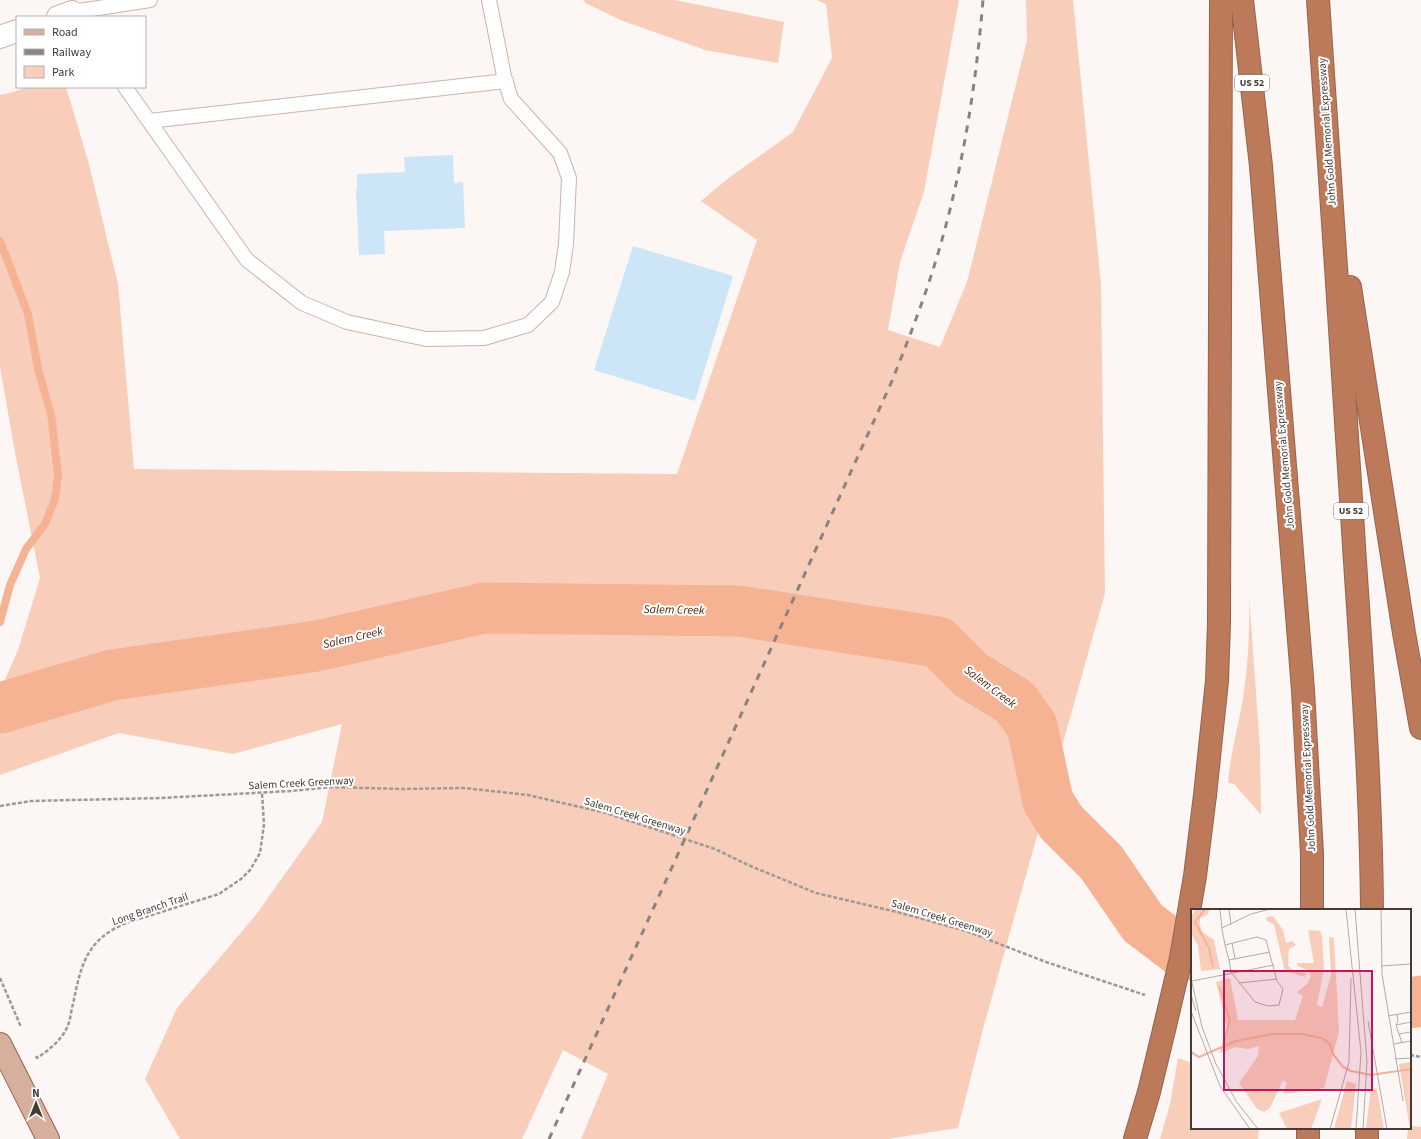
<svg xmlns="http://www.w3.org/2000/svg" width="1421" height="1139" viewBox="0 0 1421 1139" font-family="'Source Sans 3',sans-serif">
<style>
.green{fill:#f8cebb}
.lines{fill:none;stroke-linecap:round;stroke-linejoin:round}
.stream{stroke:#f6b394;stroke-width:8}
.river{stroke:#f6b394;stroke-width:51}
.building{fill:#cce6f7}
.service-casing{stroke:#cab4a9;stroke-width:16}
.minor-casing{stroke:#cab4a9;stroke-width:24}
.primary-casing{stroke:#93644e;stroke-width:24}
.motorway-casing{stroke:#93644e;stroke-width:24}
.path{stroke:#9f9895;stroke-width:2.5;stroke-dasharray:4 2;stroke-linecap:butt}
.service{stroke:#fff;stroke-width:14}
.minor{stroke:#fff;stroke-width:22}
.primary{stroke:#d7af9d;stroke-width:22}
.motorway{stroke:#bd7a5b;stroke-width:22}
.rail{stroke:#8b8380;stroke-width:3;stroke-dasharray:7 7;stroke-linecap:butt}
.motorway-bridge-casing{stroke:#93644e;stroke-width:24;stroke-linecap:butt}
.motorway-bridge{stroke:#bd7a5b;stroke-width:22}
.labels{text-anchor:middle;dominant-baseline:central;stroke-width:4;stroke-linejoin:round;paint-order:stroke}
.shield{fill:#fff;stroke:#7c7572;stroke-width:1}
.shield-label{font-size:10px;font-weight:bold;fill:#443a36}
.street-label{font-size:11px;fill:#443a36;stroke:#fff}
.water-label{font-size:12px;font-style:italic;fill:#4e240e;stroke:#fff}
.inset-river{fill:none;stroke:#f6b394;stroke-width:2}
.inset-road{fill:none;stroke:#b2aba9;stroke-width:1}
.view{fill:#c2185b;fill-opacity:0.15;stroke:#c2185b;stroke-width:2}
.inset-edge{fill:none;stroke:#443a36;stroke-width:2}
</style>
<rect width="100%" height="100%" fill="#fcf7f5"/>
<path class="green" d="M584,0H675L784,22L778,63L705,50L623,21L585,3Z
M816,0H959L924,192L900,262L888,330L940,347L967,282L1027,40L1026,0H1073L1101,284L1105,593L983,1029L958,1128L888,1139H581L608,1074L563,1050L522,1139H180L145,1079L177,1008L255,916L322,822L342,724L233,754L119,733L0,775V691L18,650L40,578L16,458L0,367V95L14,92L26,87H66L89,164L118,284L134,469L677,474L757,240L701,201L730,177L793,132L832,58L826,4Z
M1249,595L1260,749L1261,815L1234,784L1228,783C1230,755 1238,727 1243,699C1248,666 1250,628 1249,595Z
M1178,1058L1192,1063V1128H1259L1258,1139H1160L1170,1104Z
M1410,1126L1421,1127V1139H1407L1408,1128H1410Z"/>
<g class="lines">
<path class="stream" d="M0,241L28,314L38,369L51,414L58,475L55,499L45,524L26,549L10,585L0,622"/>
<path class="river" d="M0,708L112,675L317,646L484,608L739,611L938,642L971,675L1015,702L1032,726L1048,801L1061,822L1101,862L1143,923L1180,951L1192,955
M1410,1003L1421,1001"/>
</g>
<path class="building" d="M453,155L454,183L463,182L465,228L384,231L385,254L359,255L356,190H357V174L405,172L404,157Z
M633,246L733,276L695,401L594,370Z"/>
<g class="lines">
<defs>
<path id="service" d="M72,12L150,0
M125,87L247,260L302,303L347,322L426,339L484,338L528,325L552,302L562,272L566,244L569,178L560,153L511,99L504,76L489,0
M149,121L506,81"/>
<path id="minor" d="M58,17L72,12
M0,37L17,31"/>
<path id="primary" d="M0,1044L48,1139"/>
<path id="motorway" d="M1242,0L1261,166L1303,690L1312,854V910
M1318,0C1331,177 1341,353 1353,530C1361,657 1371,783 1372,910
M1350,287L1404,633L1421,728
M1205,795L1217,681L1219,623L1221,0
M1135,1139L1149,1092L1164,1030
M1308,1139V1128
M1367,1139V1128"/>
</defs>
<use href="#service" class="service-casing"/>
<use href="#minor" class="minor-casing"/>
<use href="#primary" class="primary-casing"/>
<use href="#motorway" class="motorway-casing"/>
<path class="path" d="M0,806L31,801L161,798L235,794L291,791L332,787L401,789L464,788L528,795L606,813L715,849L748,865L816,893L897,912L966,931L1046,962L1145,995
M0,978L21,1027
M1410,1055L1421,1057
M36,1056L37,1058C49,1050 63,1039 68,1025C71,1018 71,1010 73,1004C81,965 86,940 126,923L219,894L241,879L250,870L260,853L264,824L262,793"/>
<use href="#service" class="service"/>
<use href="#minor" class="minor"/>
<use href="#primary" class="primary"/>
<use href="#motorway" class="motorway"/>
<path class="rail" d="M549,1139L892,381C909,338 926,295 939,250C963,168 976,85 983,0"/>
<defs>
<path id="motorway-bridge" d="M1164,1030L1181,958L1195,876L1205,795"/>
</defs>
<use href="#motorway-bridge" class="motorway-bridge-casing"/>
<use href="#motorway-bridge" class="motorway-bridge"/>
</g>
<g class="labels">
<g class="shield">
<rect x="1235" y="75" width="34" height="16" rx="3"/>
<rect x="1334" y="503" width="34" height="16" rx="3"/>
</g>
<g class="shield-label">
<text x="1252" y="83">US 52</text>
<text x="1351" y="511">US 52</text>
</g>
<g class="street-label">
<text transform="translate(1327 132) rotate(-94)">John Gold Memorial Expressway</text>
<text transform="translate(1284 455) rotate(-95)">John Gold Memorial Expressway</text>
<text transform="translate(1308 778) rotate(-93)">John Gold Memorial Expressway</text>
<text transform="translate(301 783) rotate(-3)">Salem Creek Greenway</text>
<text transform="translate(635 816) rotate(17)">Salem Creek Greenway</text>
<text transform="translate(150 909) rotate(-19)">Long Branch Trail</text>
<text transform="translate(942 918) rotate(17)">Salem Creek Greenway</text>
</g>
<g class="water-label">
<text transform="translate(674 610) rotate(1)">Salem Creek</text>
<text transform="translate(353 638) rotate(-13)">Salem Creek</text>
<text transform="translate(990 687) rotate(37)">Salem Creek</text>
</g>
</g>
<g transform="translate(1191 909)">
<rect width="220" height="220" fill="#fcf7f5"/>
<path d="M4,0H19L16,6L9,9V16L11,23L23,31L29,60L10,62L7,37L0,24V9ZM82,7L92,21L95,34L101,32L105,36L98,40L97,57L102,61L115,64L114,68L94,62L83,16L75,11L76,8ZM117,21L129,22L131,27L133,59L126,96L131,98L140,66L138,28L143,29L148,123L133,179L92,185L96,174L92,171L79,199L73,203L66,200L48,174L67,147L68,137L57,140L45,138L28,144L37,122L25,73L39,69L47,111H104L112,87L106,83L116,75L120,68L119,62L106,57V54H123ZM220,153V220H219L208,155ZM156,172L165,175L160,220H143ZM180,179L186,180L193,220H175ZM131,190L120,220H96L88,204Z" fill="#f8cebb"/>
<path class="inset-river" d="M14,0L4,13L18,39L22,58M28,77L39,111L32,136M0,143L8,148L45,132L83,125H110L131,129L139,135L142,145L152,158L160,162L180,166L220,160"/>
<path class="inset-road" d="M29,0L31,20L34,36L38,51L40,63L64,93L77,97L88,96L92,80L86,72L75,31L66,28L34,36M38,0L40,16M155,0L170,143L165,220M164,0L176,153L172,220M190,0L191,65L212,192M31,19L60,5L79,0M41,34L44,50M38,51L79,43M190,57L220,55M0,69L11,118L25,155L45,192L67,220M1,72L83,56M48,74L86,70M0,86L5,102M0,102L29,177L59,220M206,105L207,112L205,116L211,134M197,107L220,103M177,112L196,220M205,116L220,113M208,125L220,123M202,135L220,132M204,150L220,149M139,220L158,153L160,69"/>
<path class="view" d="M33,62H181V181H33Z"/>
<rect width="220" height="220" class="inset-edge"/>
</g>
<rect x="16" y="16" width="130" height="72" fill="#ffffff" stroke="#b4b0af"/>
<rect x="24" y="29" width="20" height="6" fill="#d7af9d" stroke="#b4b0af"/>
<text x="52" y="36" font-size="12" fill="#443a36">Road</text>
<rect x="24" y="49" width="20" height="6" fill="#8b8380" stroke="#b4b0af"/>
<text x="52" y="56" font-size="12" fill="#443a36">Railway</text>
<rect x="24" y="66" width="20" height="12" fill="#f8cebb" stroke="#b4b0af"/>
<text x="52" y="76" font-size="12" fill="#443a36">Park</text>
<g transform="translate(36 1103)" stroke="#ffffff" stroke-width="3" paint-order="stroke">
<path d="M0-3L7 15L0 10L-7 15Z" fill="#443a36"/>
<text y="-6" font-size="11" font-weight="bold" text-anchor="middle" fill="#443a36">N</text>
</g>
</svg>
